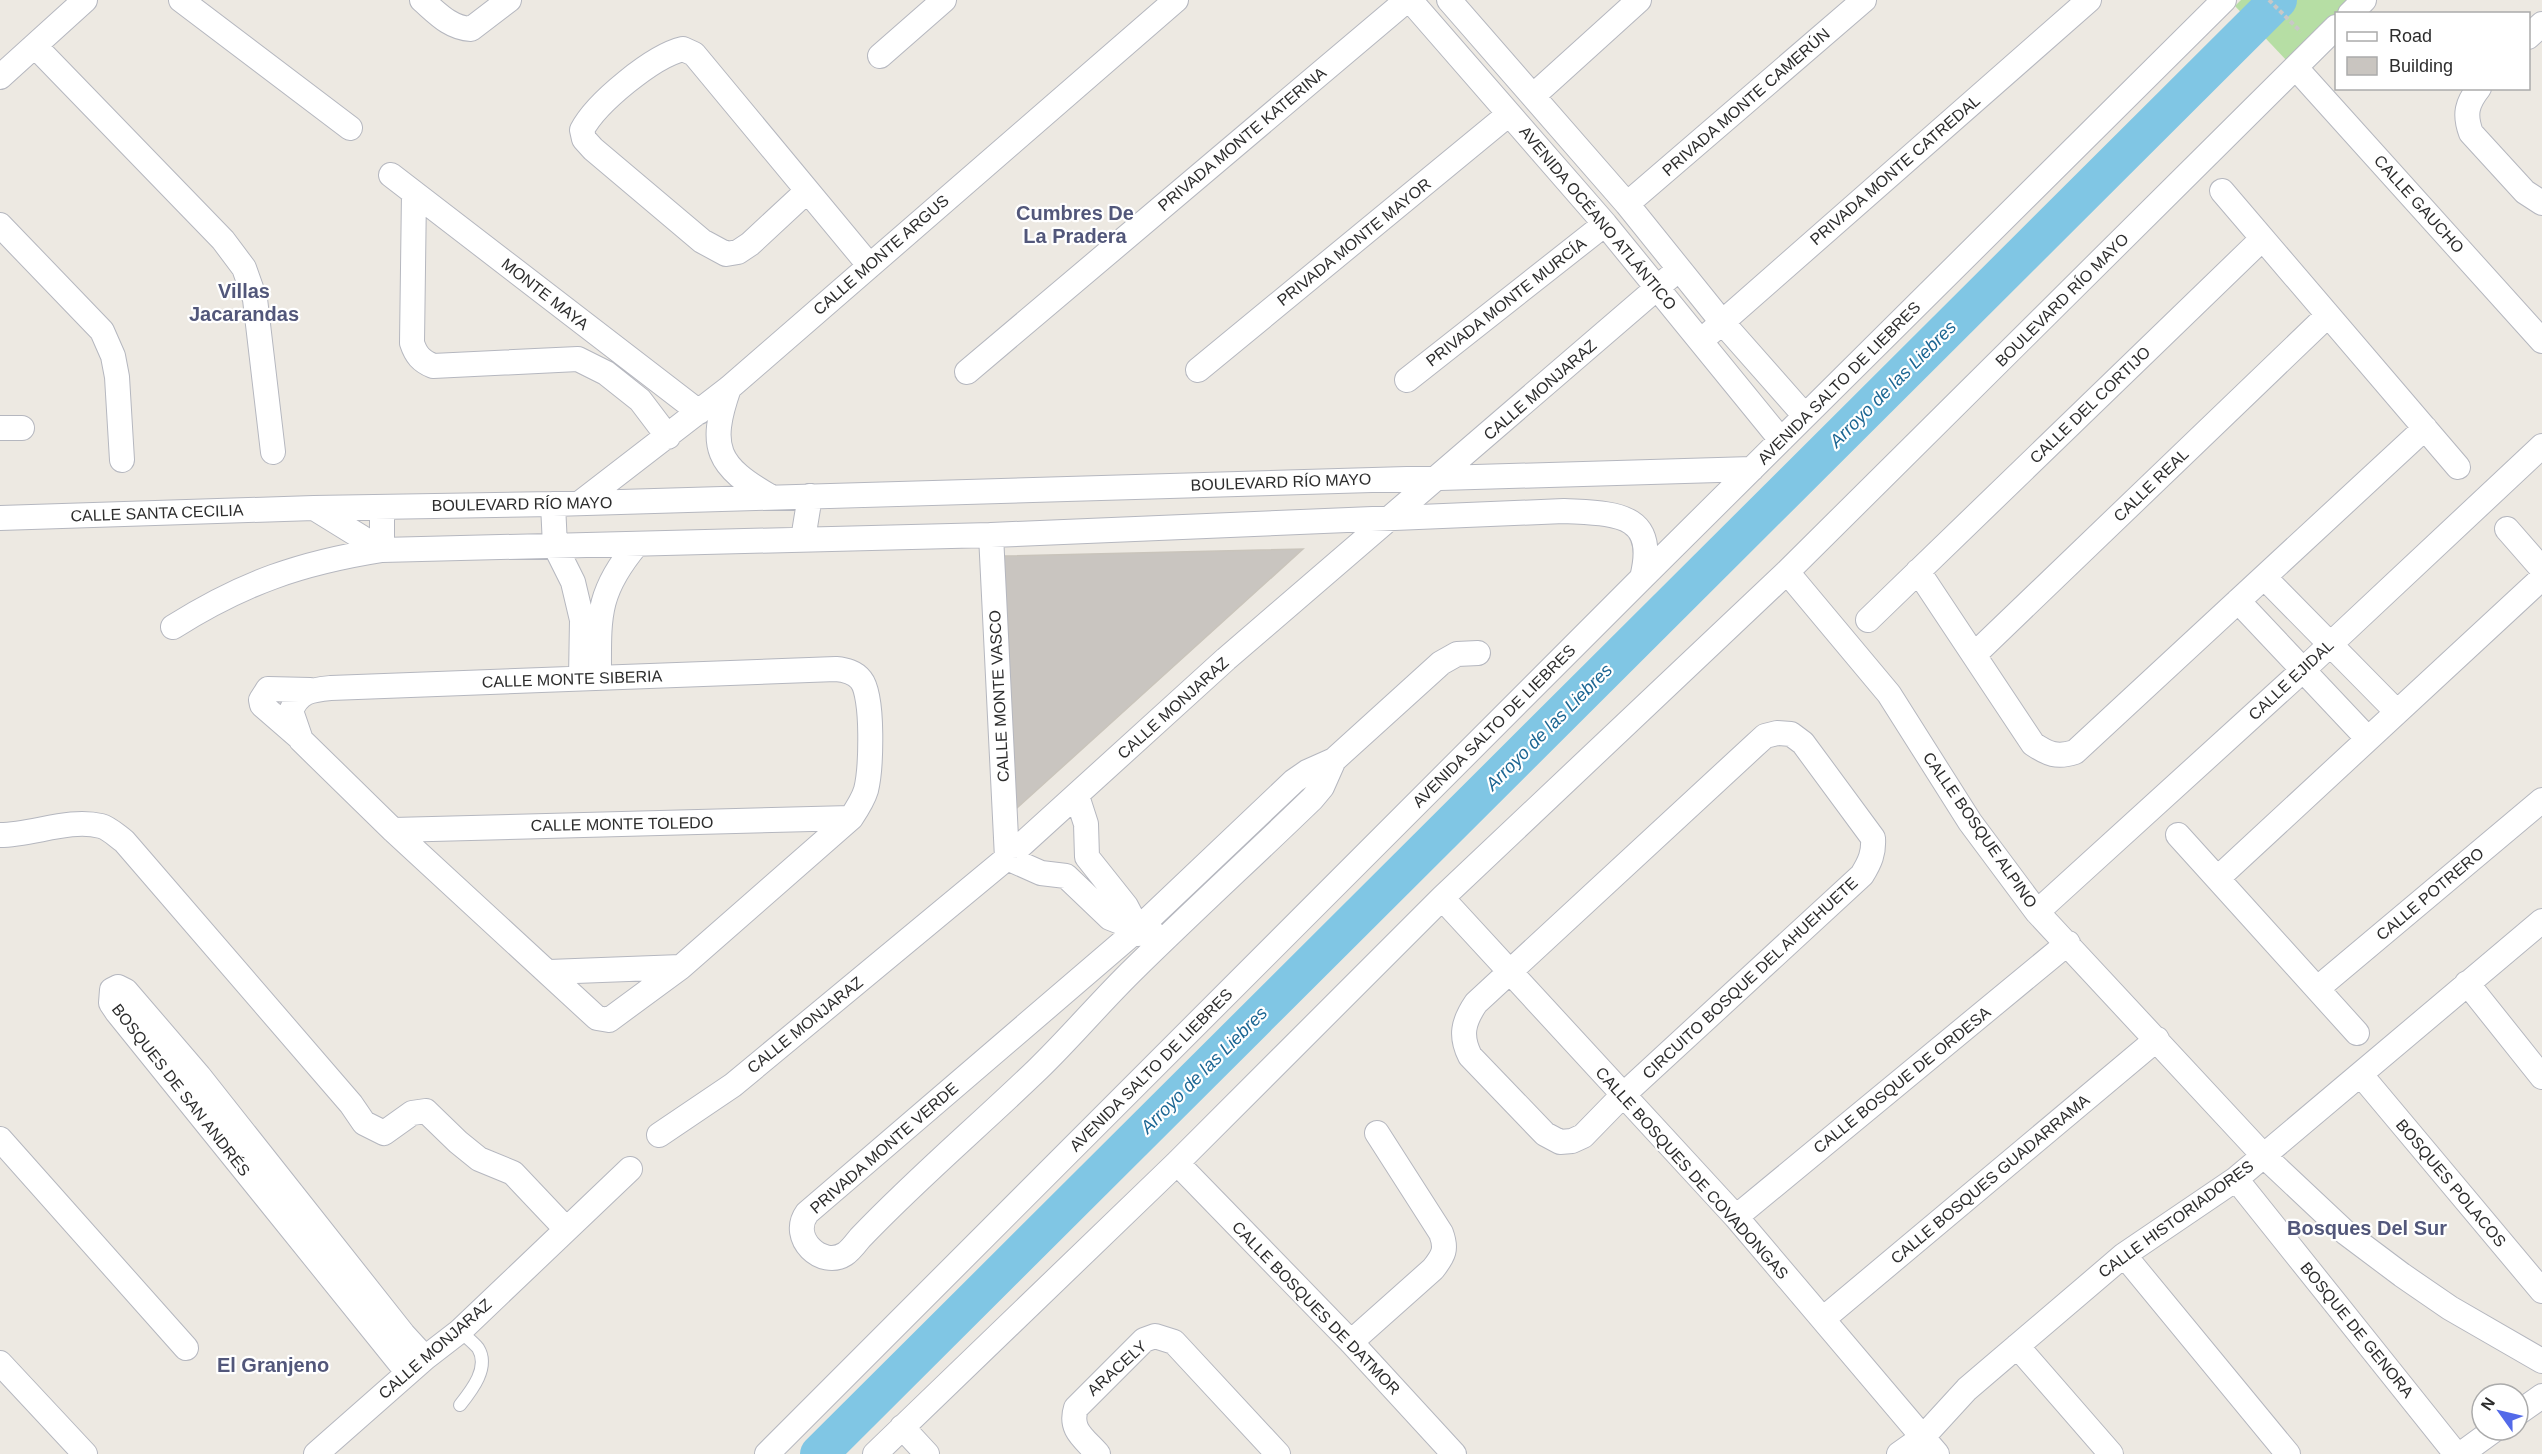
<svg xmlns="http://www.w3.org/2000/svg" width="2542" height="1454" viewBox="0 0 2542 1454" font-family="Arial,sans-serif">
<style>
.green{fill:#b6dea4}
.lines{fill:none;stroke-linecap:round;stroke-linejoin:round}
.river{stroke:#80c6e4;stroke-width:38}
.building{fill:#c9c5c0;stroke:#c9c4bb;stroke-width:1.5}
.service-casing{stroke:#b5b7bf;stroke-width:14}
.minor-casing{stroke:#b5b7bf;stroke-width:26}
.path{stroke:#c8c8c8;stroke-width:4;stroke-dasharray:4.5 3;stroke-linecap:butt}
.service{stroke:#fff;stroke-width:12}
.minor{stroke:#fff;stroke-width:24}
.labels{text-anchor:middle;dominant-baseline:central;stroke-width:4.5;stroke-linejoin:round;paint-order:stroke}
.street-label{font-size:16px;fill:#2d2d2d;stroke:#fff}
.water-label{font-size:18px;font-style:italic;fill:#1c6693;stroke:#fff}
.quarter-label{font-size:20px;font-weight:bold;fill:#52577a;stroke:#fff}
</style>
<rect width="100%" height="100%" fill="#ede9e2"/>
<path class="green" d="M2241,0H2352L2289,63L2235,6Z"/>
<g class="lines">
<path class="river" d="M819,1454L2278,0"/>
</g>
<path class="building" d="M1303,549L1017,808L1003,556Z"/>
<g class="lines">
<defs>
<path id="service" d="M460,1331C465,1336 473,1342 478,1348C490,1367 472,1390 460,1405"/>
<path id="minor" d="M181,0L350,128
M422,0C437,13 450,28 471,29L509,0
M1410,0L1605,224L1781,440
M1449,0L1627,204L1722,322L1805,416
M2350,14L2364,0
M2528,37L2542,24
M35,46L223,240L244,268L255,299L273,452
M880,56L944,0
M2296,68L2542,341
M0,77L85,0
M2479,88C2467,103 2464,114 2471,133L2525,192L2542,203
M1533,96L1639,0
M391,175L699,412
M2222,191L2458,467
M806,192L750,244L738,252L726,254L702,241L593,149L584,139L582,130C596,103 653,56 683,49L694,54L869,265
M414,193L412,343C416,355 421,361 433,366L578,359L606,373L640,400L668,437
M1627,204L1864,0
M0,225L102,331L113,356L117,377L122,460
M1710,333L2089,0
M1198,370L1509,114
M967,372L1407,0
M1407,380L1605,224
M729,388C708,448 717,466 771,497
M0,428H22
M580,503L729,388L1176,0
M553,504L555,546L573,582L582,620L581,678
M314,508L382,550L991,535L1564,511C1613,514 1659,511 1642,578
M0,518L314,508L553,504L1752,469
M2507,529L2542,569
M991,535L1007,858L1041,873L1066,876L1110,918L1138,929L1151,930
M803,539L810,496
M1918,571L2033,744C2048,754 2057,758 2075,752L2425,428
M1787,572L1889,694L1970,822L2037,912L2263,1155L2346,1233L2402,1275L2450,1308L2542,1361
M2264,577L2397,712
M2238,601L2368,739
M1868,620L2262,239
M173,627C243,583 300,563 382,550V507
M1974,655L2328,315
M836,669C846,670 855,672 861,680C874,696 871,770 866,790C863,800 857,809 851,818L681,967L609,1020L597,1018L393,830L301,740L291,711C299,691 311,690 331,688Z
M599,678C599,617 596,593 637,544
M1777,733L1791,734L1803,743L1873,838C1874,853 1870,862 1862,875L1622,1096L1583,1136L1572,1141L1560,1142L1545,1134L1470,1056C1460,1036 1463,1022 1476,1003L1754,746L1765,736Z
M300,738L262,705L261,700L268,689L310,690
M1334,760L1322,787L1312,799C1253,856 1193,911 1135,968C1101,1001 1071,1037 1038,1069C979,1126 916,1179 860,1238C856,1243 850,1251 845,1254C822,1269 789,1238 807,1213L1138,929L1294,781L1307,772L1334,760L1441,663L1457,654L1478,653
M1077,796L1086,824L1087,857L1126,906L1138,929V934
M393,830L851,818
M0,835C33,835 69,818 101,826C109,828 117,836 124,841L351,1104L364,1123L384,1133L412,1113L426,1111L458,1142L479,1159L513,1173L566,1229
M2178,835L2357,1033
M2218,878L2542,578
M1442,898L1736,1217L1937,1454
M2037,912L2303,670L2542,446
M549,972L681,967
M2467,983L2542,1077
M2318,988L2542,800
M2361,1075L2542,1291
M659,1135L733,1085L1007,858L1226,659L1679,269
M0,1139L186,1348
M1177,1163L1351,1342L1454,1454
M2236,1179L2456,1454
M1736,1217L2068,943
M2124,1255L2288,1454
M1823,1319L2157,1039
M1351,1342L1433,1269C1444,1255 1447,1249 1441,1233L1377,1133
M2017,1346L2111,1454
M0,1363L85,1454
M408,1373L117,1012L111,1003L112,990L118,987L126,991L199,1076L403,1334L425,1358
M2518,1413L2542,1396
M902,1427L927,1454
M316,1454L425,1358L460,1331L630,1169
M767,1454L1642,578L2224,0
M875,1454L1177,1163L1442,898L1787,572L2336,27
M1098,1454C1084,1438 1069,1430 1076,1408L1144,1340L1155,1336L1174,1342L1278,1454
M1899,1454L1923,1437L1967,1389L2124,1255L2236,1179L2542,921
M2461,1454L2494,1430"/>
</defs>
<use href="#service" class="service-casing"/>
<use href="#minor" class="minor-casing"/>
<path class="path" d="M2269,0L2301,32"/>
<use href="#service" class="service"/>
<use href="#minor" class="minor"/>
</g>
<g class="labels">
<g class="street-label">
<text transform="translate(1746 102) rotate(-41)">PRIVADA MONTE CAMERÚN</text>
<text transform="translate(1242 139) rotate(-40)">PRIVADA MONTE KATERINA</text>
<text transform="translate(1895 170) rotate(-41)">PRIVADA MONTE CATREDAL</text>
<text transform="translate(2419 204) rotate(48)">CALLE GAUCHO</text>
<text transform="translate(1598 218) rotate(50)">AVENIDA OCÉANO ATLÁNTICO</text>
<text transform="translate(1354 242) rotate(-39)">PRIVADA MONTE MAYOR</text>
<text transform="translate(881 255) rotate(-41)">CALLE MONTE ARGUS</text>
<text transform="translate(545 294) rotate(38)">MONTE MAYA</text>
<text transform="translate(2062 300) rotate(-45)">BOULEVARD RÍO MAYO</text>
<text transform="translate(1506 302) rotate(-38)">PRIVADA MONTE MURCÍA</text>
<text transform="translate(1839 383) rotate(-45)">AVENIDA SALTO DE LIEBRES</text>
<text transform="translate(1540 390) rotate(-41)">CALLE MONJARAZ</text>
<text transform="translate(2090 405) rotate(-44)">CALLE DEL CORTIJO</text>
<text transform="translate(1281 482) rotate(-2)">BOULEVARD RÍO MAYO</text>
<text transform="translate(2151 485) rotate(-44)">CALLE REAL</text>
<text transform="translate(522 504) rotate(-1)">BOULEVARD RÍO MAYO</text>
<text transform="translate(157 513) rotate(-2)">CALLE SANTA CECILIA</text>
<text transform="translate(572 679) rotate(-2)">CALLE MONTE SIBERIA</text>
<text transform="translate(2291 680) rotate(-43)">CALLE EJIDAL</text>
<text transform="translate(999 696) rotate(-93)">CALLE MONTE VASCO</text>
<text transform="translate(1173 708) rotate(-42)">CALLE MONJARAZ</text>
<text transform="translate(1494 726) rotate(-45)">AVENIDA SALTO DE LIEBRES</text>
<text transform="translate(622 824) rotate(-1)">CALLE MONTE TOLEDO</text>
<text transform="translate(1980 830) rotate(55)">CALLE BOSQUE ALPINO</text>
<text transform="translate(2430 894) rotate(-40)">CALLE POTRERO</text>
<text transform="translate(1750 978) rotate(-43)">CIRCUITO BOSQUE DEL AHUEHUETE</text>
<text transform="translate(805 1025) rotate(-39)">CALLE MONJARAZ</text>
<text transform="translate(1151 1070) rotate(-45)">AVENIDA SALTO DE LIEBRES</text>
<text transform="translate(1902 1080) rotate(-39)">CALLE BOSQUE DE ORDESA</text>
<text transform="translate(181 1090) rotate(52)">BOSQUES DE SAN ANDRÉS</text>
<text transform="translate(884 1148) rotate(-41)">PRIVADA MONTE VERDE</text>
<text transform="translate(1692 1173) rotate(48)">CALLE BOSQUES DE COVADONGAS</text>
<text transform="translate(1990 1179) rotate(-40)">CALLE BOSQUES GUADARRAMA</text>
<text transform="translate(2451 1183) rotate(50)">BOSQUES POLACOS</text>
<text transform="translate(2176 1219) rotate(-36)">CALLE HISTORIADORES</text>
<text transform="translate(1316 1308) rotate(46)">CALLE BOSQUES DE DATMOR</text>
<text transform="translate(2357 1330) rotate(51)">BOSQUE DE GENORA</text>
<text transform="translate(435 1349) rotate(-41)">CALLE MONJARAZ</text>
<text transform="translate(1117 1368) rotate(-42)">ARACELY</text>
</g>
<g class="water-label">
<text transform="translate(1893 384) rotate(-45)">Arroyo de las Liebres</text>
<text transform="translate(1549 727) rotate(-45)">Arroyo de las Liebres</text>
<text transform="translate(1204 1070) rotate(-45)">Arroyo de las Liebres</text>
</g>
<g class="quarter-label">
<text x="1075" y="213">Cumbres De<tspan x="1075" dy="23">La Pradera</tspan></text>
<text x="244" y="291">Villas<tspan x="244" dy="23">Jacarandas</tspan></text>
<text x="2367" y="1228">Bosques Del Sur</text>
<text x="273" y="1365">El Granjeno</text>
</g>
</g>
<rect x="2335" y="12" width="195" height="78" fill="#ffffff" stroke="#ababab" stroke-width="1.5"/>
<rect x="2347" y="32" width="30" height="9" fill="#ffffff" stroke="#ababab" stroke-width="1.5"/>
<text x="2389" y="42" font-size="18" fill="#2d2d2d">Road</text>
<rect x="2347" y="57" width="30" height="18" fill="#c9c5c0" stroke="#ababab" stroke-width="1.5"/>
<text x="2389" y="72" font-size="18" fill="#2d2d2d">Building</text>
<g transform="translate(2500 1412) rotate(304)"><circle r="28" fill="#ffffff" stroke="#ababab" stroke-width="1.5"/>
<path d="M0-4.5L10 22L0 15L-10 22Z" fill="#536ae9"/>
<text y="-9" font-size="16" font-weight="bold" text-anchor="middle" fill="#2d2d2d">N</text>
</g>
</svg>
